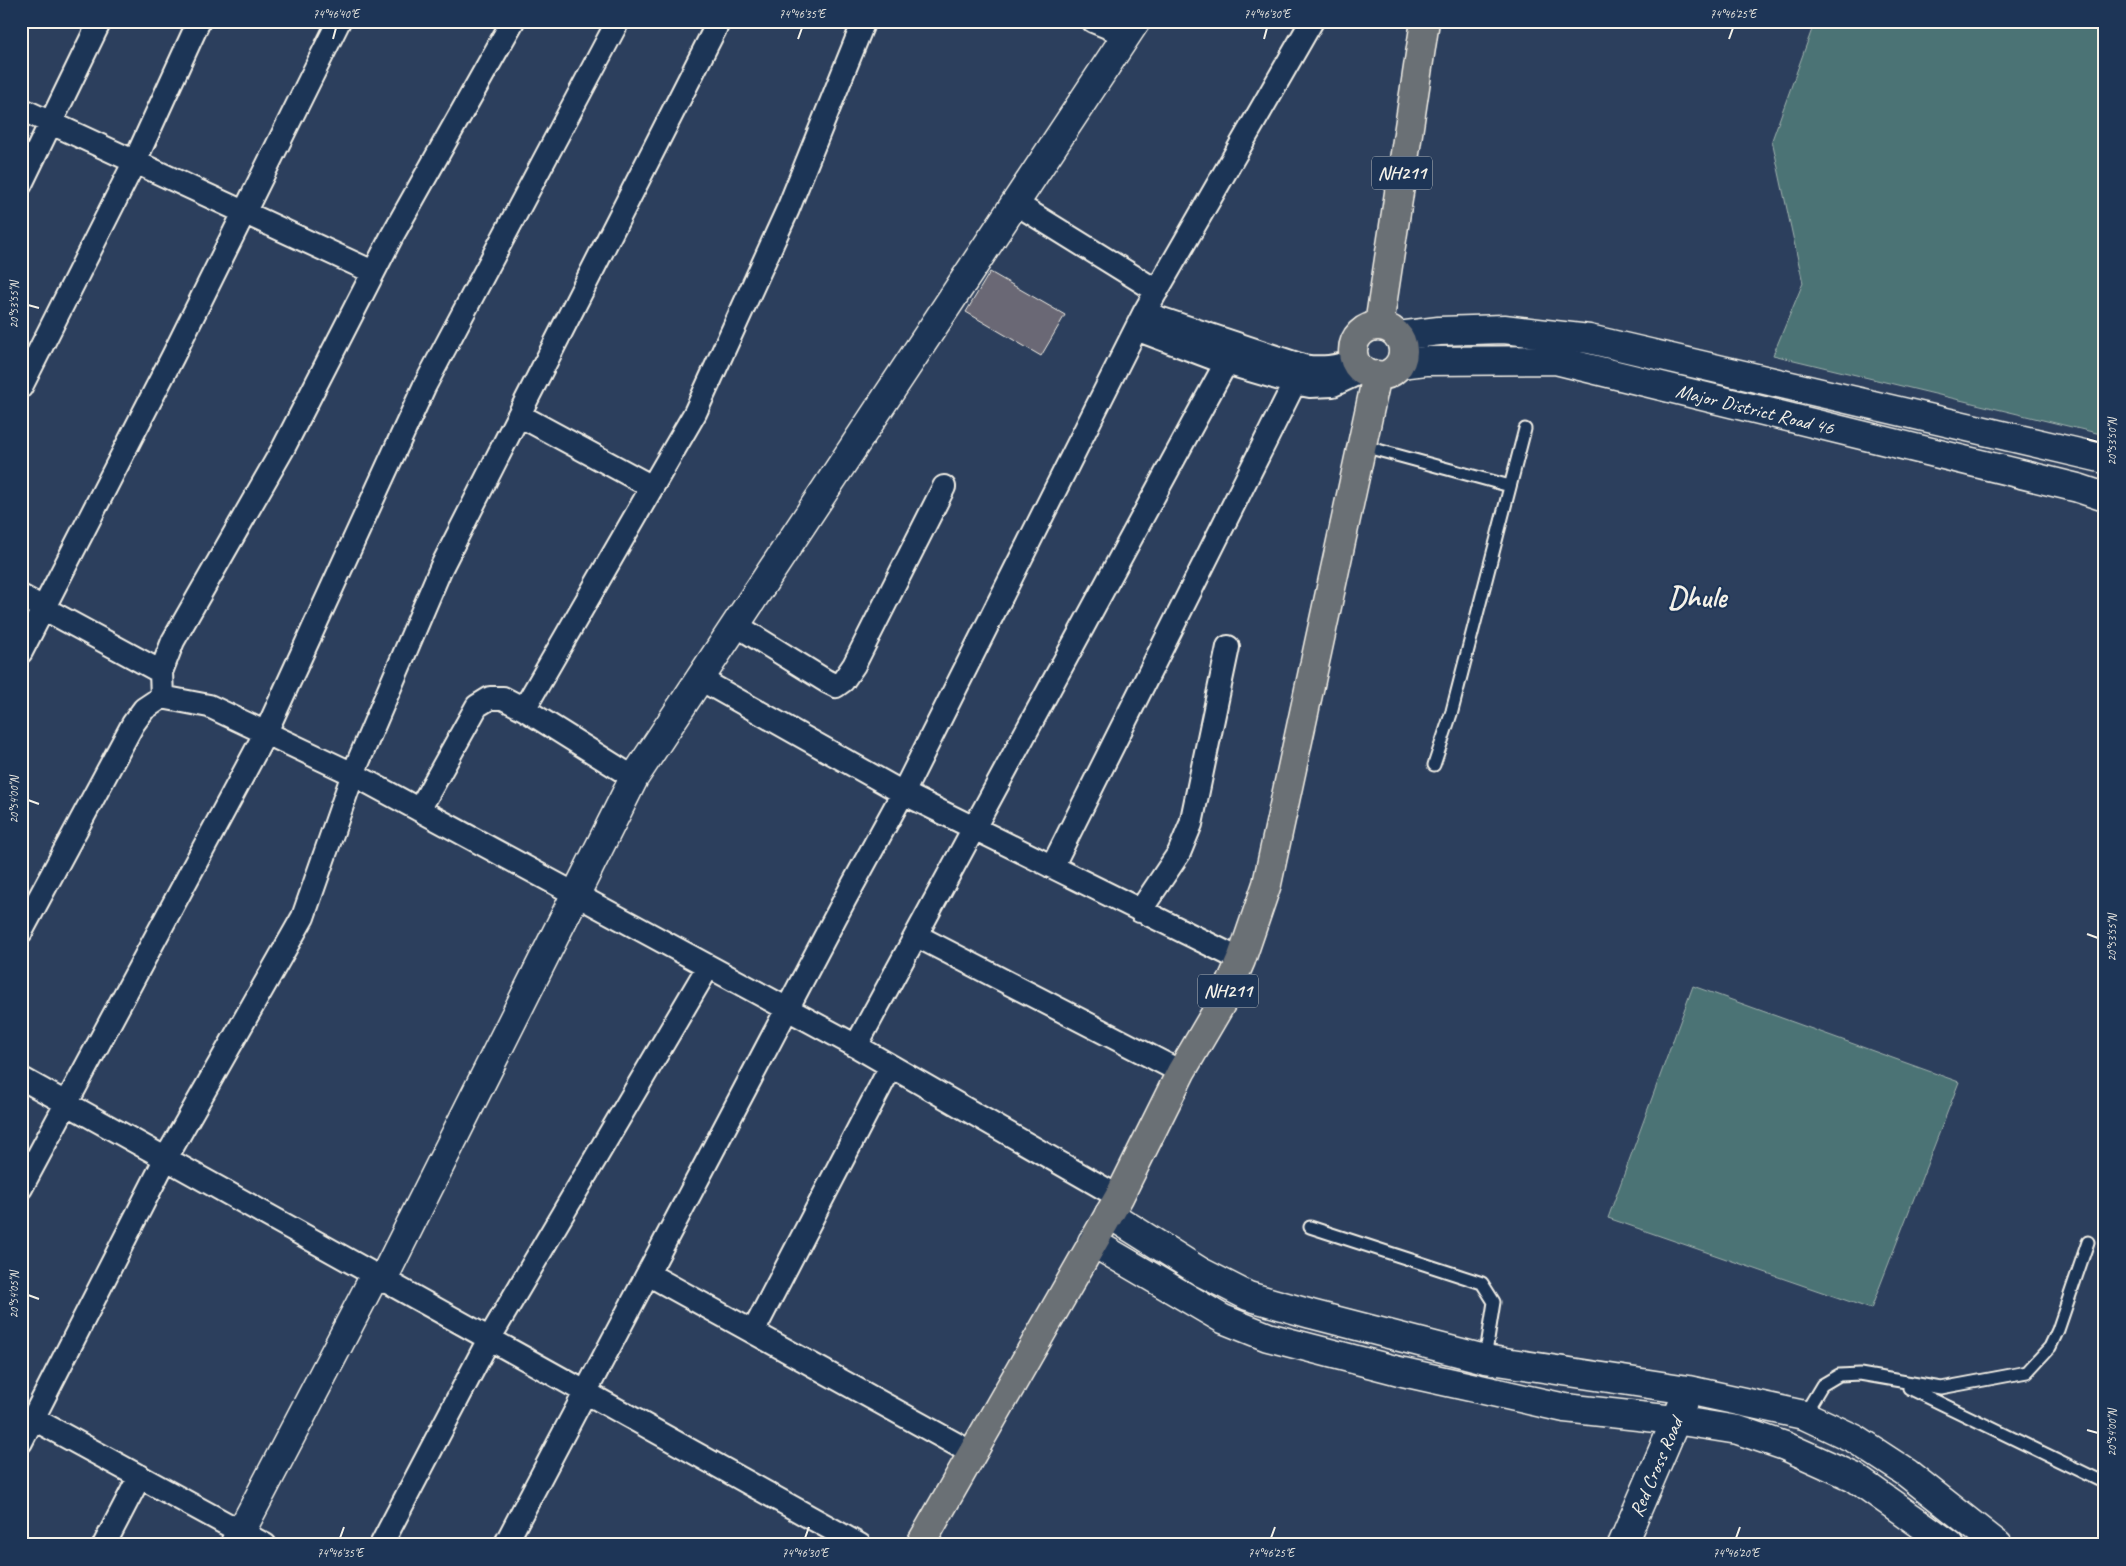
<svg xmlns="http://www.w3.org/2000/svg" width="2126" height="1566" viewBox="0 0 2126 1566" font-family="Caveat,sans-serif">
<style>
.green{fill:#4c7375;stroke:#a0b2ae}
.building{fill:#6a6874;stroke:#f4f1e8}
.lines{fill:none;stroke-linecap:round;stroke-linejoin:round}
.lane-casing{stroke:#f4f1e8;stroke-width:15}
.street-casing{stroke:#f4f1e8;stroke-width:26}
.secondary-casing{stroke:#f4f1e8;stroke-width:31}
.primary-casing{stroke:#f4f1e8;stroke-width:31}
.lane{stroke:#1d3557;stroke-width:11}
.street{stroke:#1d3557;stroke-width:22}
.secondary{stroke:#1d3557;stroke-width:28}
.primary{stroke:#6b6f75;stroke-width:28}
.ticks{fill:none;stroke:#f4f1e8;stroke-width:2}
.labels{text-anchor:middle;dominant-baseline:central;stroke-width:4;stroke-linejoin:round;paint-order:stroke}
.shield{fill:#1d3557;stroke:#b4b9bc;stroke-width:1}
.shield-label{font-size:19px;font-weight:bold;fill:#f4f1e8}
.street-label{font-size:20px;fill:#f4f1e8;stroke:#1d3557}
.town-label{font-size:30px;font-weight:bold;fill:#f4f1e8;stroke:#1d3557}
.neatline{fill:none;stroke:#f4f1e8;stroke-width:2}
.ticks-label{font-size:12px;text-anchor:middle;fill:#f4f1e8}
</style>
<rect width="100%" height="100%" fill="#2c3f5d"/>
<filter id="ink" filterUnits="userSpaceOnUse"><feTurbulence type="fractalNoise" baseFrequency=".02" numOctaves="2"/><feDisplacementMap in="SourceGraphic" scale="10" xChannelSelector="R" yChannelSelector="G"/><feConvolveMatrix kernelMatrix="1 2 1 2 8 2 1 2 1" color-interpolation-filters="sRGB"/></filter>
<g filter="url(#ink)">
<path class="green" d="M1815,21H2105V435L1773,355L1803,283L1772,140Z
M1693,986L1959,1082L1871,1309L1608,1218Z"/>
<path class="building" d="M990,272L1065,315L1041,356L966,312Z"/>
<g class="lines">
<defs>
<path id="lane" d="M1363,446L1510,486
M1434,765L1452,711L1525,429
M1310,1227L1482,1283L1494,1302L1485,1359
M1909,1388L2105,1483
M1804,1415L1822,1385L1839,1375L1860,1374L1941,1388L2027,1372L2050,1347L2058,1330L2088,1242"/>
<path id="street" d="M1093,21L1127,35
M21,109L373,272
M21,184L100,21
M1015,203L1157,291
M1144,313L1303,366C1322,369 1336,367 1355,361
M1136,329L1226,363L1294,383L1310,386L1333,385L1363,371
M21,387L135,161L199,21
M519,415L652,487
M21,596L161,672
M736,625L826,681L836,686L843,681L854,665L944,487
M21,652L173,356L339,21
M700,679L903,793L1241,960
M162,697L161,672L173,641L284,447L392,236L513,21
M524,709L695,413L788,209L864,21
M419,810L477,706L490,698H503L524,709L634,778
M1052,867L1303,366
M1140,911L1179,853L1191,824L1228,647
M21,932L133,724L144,709L162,697L209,706L353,774L856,1046L1119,1197
M917,936L1181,1072
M856,1046L1196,418L1226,363L1234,343
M21,1078L860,1545
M21,1188L266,732L424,387L618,21
M648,1274L972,1453
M753,1332L891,1066
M34,1419L265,1545
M21,1442L166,1158L303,917L353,774L441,568L719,21
M104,1545L140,1476
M381,1545L489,1339L708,967
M505,1545L845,899L903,793L1144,313L1312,21"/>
<g id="secondary">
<path d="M1398,336L1439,331L1504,329L1589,339L2105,459"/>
<path id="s1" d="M1400,364L1425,361L1555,360L2078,488L2105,497"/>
<path d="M1109,1214L1201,1272L1248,1296L1311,1314L1485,1359L1688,1390L1804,1415L1855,1439L1907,1473L1998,1545"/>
<path d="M1092,1242L1223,1319L1268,1337L1403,1372L1565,1408L1675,1420L1738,1430L1785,1446L1854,1477L1950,1545"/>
<path d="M234,1545L373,1279H383L634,778L1136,21"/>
<path id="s2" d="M1622,1545L1682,1406"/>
</g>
<path id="primary" d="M1379,325L1425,21
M1353 351a25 25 0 1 1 50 0a25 25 0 1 1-50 0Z
M920,1545L1119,1197L1181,1072L1225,997L1241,960L1267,884L1377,375"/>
</defs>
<use href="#lane" class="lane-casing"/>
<use href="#street" class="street-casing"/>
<use href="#secondary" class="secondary-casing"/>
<use href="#primary" class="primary-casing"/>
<use href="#lane" class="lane"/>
<use href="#street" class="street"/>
<use href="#secondary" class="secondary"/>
<use href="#primary" class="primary"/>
</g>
</g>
<path class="ticks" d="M333,39L336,28M798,39L802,28M1264,39L1267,28M1729,39L1733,28M28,305L39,308M2087,439L2098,442M28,800L39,804M2087,934L2098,938M28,1295L39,1299M2087,1430L2098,1433M340,1538L344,1527M805,1538L809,1527M1271,1538L1275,1527M1736,1538L1740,1527"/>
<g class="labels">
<g class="shield">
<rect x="1372" y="156.5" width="60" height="33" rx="4"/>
<rect x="1198" y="974.5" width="60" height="33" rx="4"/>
</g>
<g class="shield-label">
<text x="1402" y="173">NH211</text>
<text x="1228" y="991">NH211</text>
</g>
<g class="street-label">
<text stroke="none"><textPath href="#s1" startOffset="361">Major District Road 46</textPath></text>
<text stroke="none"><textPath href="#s2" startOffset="85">Red Cross Road</textPath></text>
</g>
<g class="town-label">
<text x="1697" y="597">Dhule</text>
</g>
</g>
<rect width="2126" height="1566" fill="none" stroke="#1d3557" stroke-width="55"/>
<rect x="28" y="28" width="2070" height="1510" class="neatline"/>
<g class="ticks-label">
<text x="336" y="18">74°46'40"E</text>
<text x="802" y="18">74°46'35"E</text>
<text x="1267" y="18">74°46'30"E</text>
<text x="1733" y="18">74°46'25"E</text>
<text transform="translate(14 305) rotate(-90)" y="4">20°53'55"N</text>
<text transform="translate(2112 442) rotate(-90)" y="4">20°53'50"N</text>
<text transform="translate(14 800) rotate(-90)" y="4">20°54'00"N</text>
<text transform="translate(2112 938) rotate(-90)" y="4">20°53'55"N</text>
<text transform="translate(14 1295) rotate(-90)" y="4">20°54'05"N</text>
<text transform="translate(2112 1433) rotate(-90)" y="4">20°54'00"N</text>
<text x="340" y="1557">74°46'35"E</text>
<text x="805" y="1557">74°46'30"E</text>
<text x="1271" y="1557">74°46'25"E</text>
<text x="1736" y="1557">74°46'20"E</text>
</g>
</svg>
